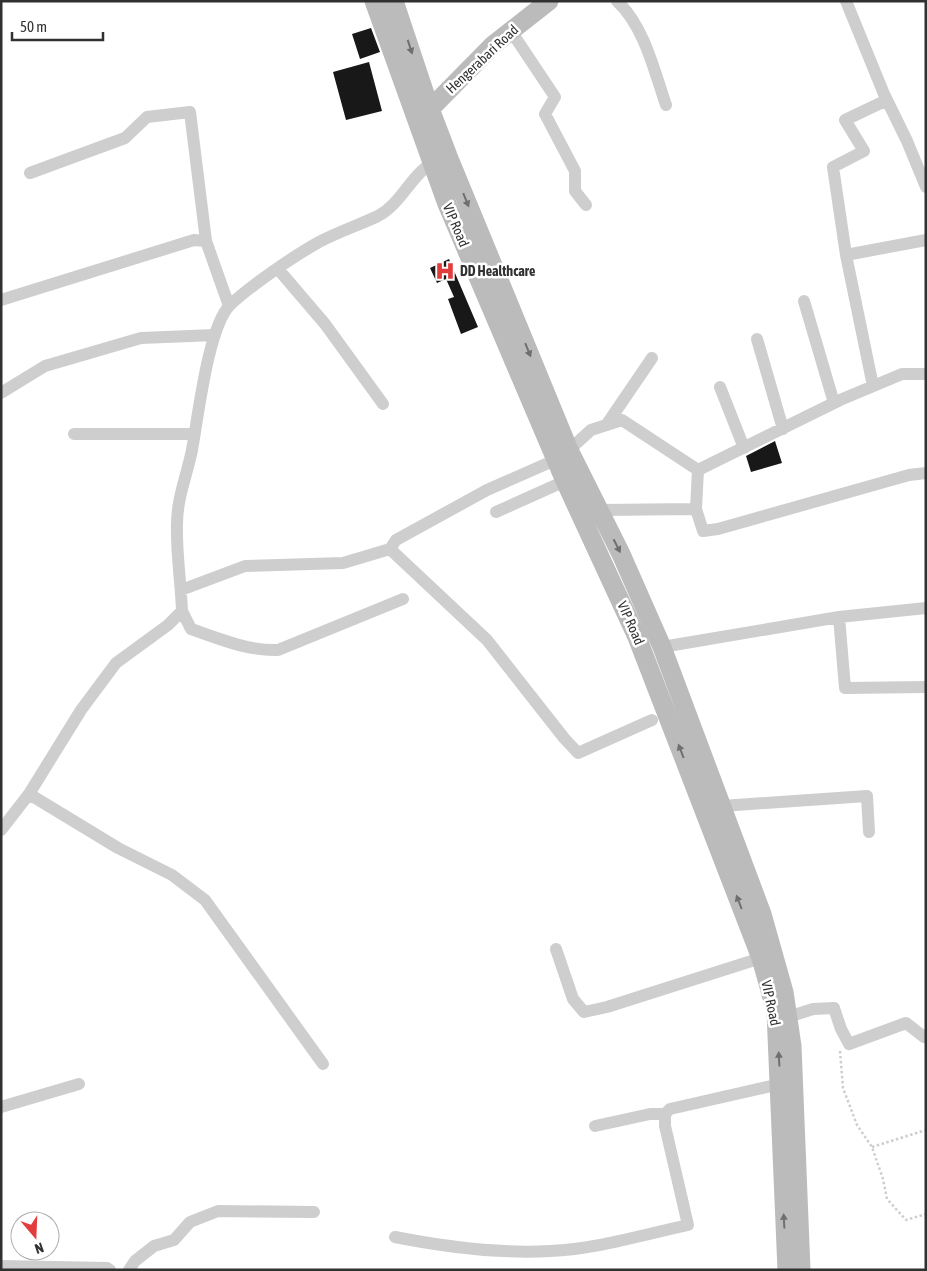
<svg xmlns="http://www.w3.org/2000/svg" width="927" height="1271" viewBox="0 0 927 1271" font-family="'Asap Condensed',sans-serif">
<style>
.building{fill:#181818}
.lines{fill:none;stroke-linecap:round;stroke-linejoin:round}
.path{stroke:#cecece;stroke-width:2.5;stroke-dasharray:2.5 2.5;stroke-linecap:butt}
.street{stroke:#cecece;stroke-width:12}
.secondary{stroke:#bbb;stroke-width:19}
.oneway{fill:#6f6f6f}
.labels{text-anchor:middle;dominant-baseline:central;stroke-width:5;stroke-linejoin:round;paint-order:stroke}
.street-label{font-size:14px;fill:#313131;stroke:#fff}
.poi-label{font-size:14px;font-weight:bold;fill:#313131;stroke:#fff;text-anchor:start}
</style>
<rect width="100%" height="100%" fill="#fff"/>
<path class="building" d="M371,28L380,52L360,59L352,34Z
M369,62L382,111L346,120L333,72Z
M449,259L478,327L461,334L448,299L454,297L446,279L437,283L430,268Z
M775,441L782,463L751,472L746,456Z"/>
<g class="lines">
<path class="path" d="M840,1051L843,1088L857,1125L872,1147L883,1179L887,1199L906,1220L926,1214
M872,1147L926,1130"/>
<path class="street" d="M617,1C644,26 654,70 666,105
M846,1L884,94L907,141L926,187
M511,31L555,97L545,114L575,171V191L586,205
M887,100L845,120L864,151L833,167L846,255L926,240
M30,173L125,138L147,117L190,112L206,241
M846,255L873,386
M278,269L325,324L383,404
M1,300L194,240L206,241L229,306
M804,301L834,403
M757,339L783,429
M720,387L744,448
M1,393L45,366L141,338L215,335
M607,424L652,358
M74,434H194
M569,450L591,430L622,420L698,470
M696,509L703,531L718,529L909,475L926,473
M599,510L696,509L698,470L840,400L902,374H926
M496,512L565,481
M390,549L487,640L564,738L578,753L652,720
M181,590L245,566L343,563L390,549L396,540L487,490L546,464
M182,611L191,629C220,639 248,651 278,650L403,599
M839,617L926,608
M662,647L839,617L845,688L926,687
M29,794L118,848L172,875L205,900L323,1064
M722,806L867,796L869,832
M1,830L29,794L81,710L116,663L168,625L182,611C181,582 176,553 177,524C177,498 187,475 192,450C198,418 208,327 230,305C250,286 294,256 319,242C338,232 359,225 378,216C403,203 412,171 438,160
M556,949L573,999L584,1012L607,1007L761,958
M788,1017L813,1009L834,1008L841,1029L849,1044L906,1023L924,1037L926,1035
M1,1107L79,1084
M595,1126L650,1114H665
M395,1237C446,1247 498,1254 550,1251C596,1249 642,1235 688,1225L665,1126V1114L670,1109L780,1084
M1,1266L107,1268L110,1270
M129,1270L135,1261L154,1246L174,1240L190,1222L218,1211L314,1212"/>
<path class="secondary" d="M374,1L447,204L565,481L637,637L761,958L776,1012L787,1270
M394,1L430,109L448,156L569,450L621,554L662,647L762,914L784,992L792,1046L801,1270
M420,113L430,109L493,45L549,1"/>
</g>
<defs><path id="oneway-solid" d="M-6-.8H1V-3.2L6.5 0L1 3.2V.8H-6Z" transform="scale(1.25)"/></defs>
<g class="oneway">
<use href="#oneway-solid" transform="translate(410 47) rotate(72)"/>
<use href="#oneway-solid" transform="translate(466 200) rotate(68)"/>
<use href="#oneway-solid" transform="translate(528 350) rotate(68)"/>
<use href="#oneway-solid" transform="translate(617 546) rotate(63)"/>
<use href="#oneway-solid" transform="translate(681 751) rotate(-111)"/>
<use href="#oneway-solid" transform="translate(739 902) rotate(-111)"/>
<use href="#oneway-solid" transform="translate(779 1059) rotate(-93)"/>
<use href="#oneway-solid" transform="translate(784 1221) rotate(-93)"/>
</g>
<defs>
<symbol id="hospital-bare" viewBox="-9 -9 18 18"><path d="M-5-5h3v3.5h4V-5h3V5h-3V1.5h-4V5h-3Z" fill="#e03d3c" stroke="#fff" stroke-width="2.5" paint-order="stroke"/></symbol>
</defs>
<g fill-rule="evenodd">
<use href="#hospital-bare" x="431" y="257" width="28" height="28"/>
</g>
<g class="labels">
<g class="street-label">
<text transform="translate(482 59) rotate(-43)">Hengerabari Road</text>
<text transform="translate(456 225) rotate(67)">VIP Road</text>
<text transform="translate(631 623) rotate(66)">VIP Road</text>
<text transform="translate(771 1003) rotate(78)">VIP Road</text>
</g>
<g class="poi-label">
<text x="460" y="271">DD Healthcare</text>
</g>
</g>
<rect width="927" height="1271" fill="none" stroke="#313131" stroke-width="5"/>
<g transform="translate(35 1236) rotate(161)"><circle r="24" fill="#ffffff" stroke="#adadad"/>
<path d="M0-4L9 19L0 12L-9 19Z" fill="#e03d3c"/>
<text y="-8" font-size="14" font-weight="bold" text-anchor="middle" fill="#313131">N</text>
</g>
<path d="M12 32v8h91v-8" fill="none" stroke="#313131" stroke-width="2.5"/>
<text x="20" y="32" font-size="15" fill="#313131" stroke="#ffffff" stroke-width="4" paint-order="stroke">50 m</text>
</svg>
